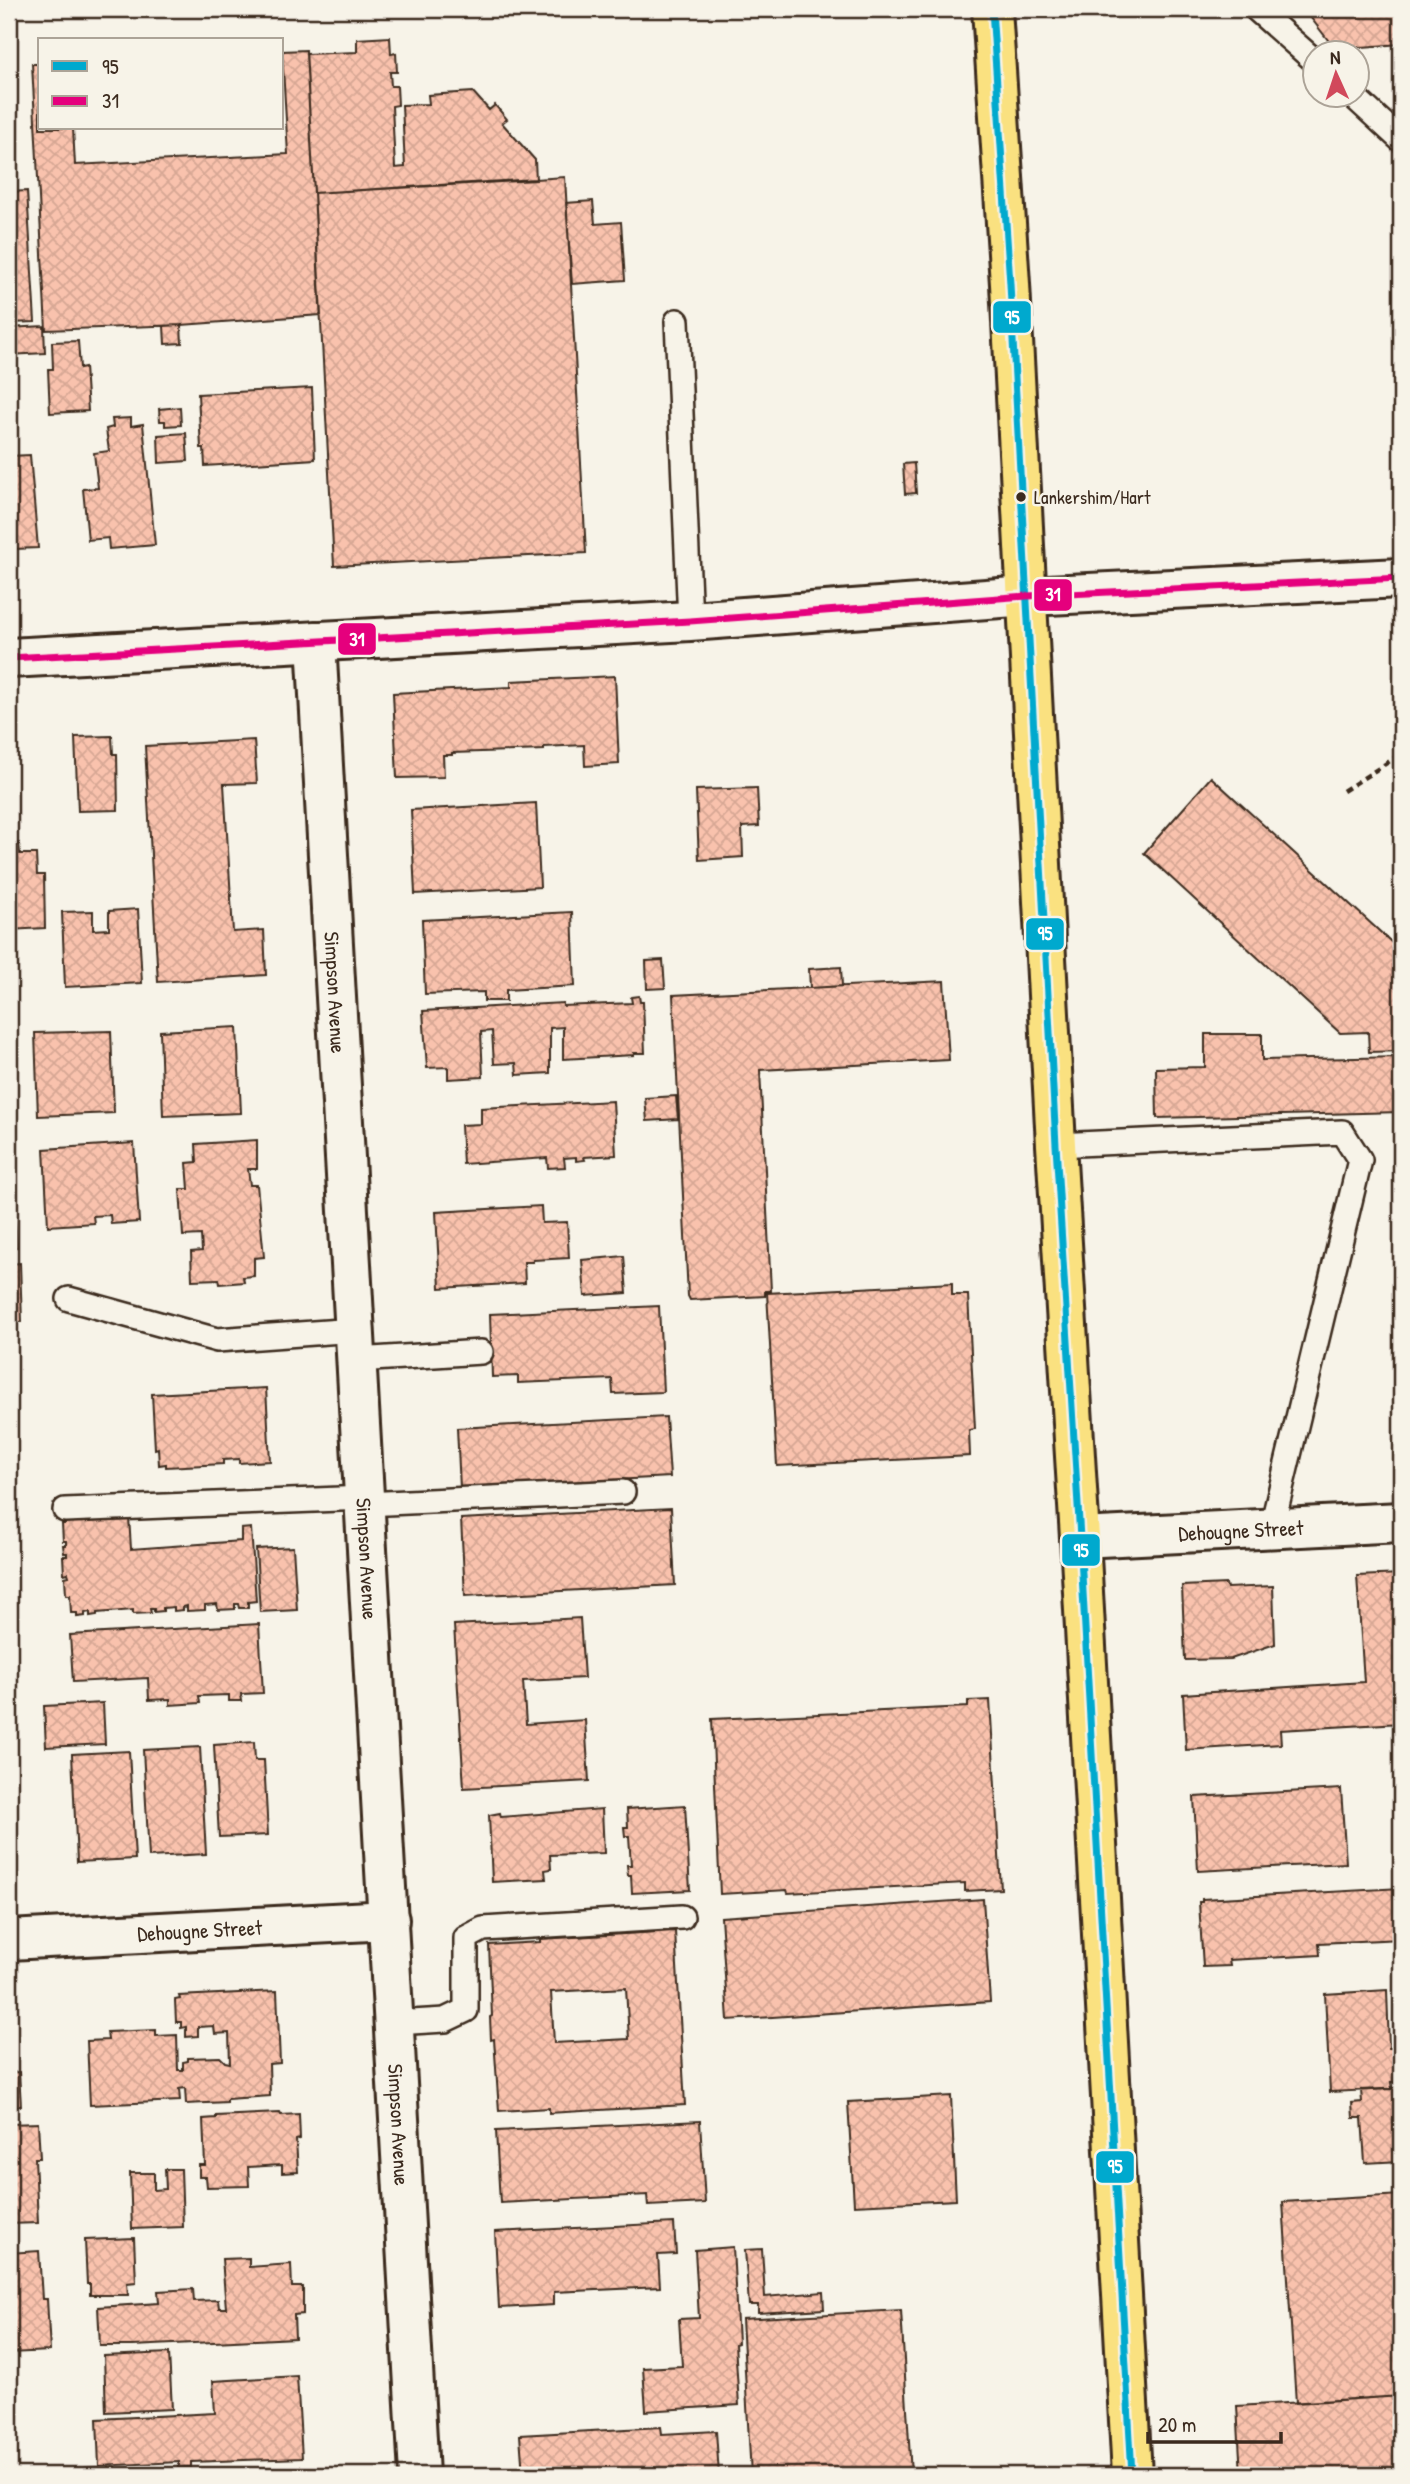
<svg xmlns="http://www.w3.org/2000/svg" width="1410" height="2484" viewBox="0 0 1410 2484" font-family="'Patrick Hand',sans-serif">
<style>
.building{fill:url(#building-cross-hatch);stroke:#3b2a1e;stroke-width:2;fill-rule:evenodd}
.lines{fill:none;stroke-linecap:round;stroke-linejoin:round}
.lane-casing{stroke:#3b2a1e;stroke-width:28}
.street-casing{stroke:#3b2a1e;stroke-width:44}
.primary-casing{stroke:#3b2a1e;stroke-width:44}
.path{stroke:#3b2a1e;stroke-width:4.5;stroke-dasharray:7 5;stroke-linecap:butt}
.lane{stroke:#f7f3e8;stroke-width:23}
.street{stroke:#f7f3e8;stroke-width:38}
.primary{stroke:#fae180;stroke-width:38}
.bus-1-casing{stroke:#f7f3e8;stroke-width:12}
.bus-2-casing{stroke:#f7f3e8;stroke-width:12}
.bus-1{stroke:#00a9ce;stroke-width:7}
.bus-2{stroke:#e5007d;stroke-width:7}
.bus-dot{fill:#3b2a1e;stroke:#f7f3e8;stroke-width:2.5}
.labels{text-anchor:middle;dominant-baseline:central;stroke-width:5;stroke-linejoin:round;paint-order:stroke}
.bus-label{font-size:19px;fill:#3b2a1e;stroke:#f7f3e8;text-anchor:start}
.street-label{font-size:21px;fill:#3b2a1e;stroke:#f7f3e8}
.line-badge{stroke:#f7f3e8;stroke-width:2.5}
.badge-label{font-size:19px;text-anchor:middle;font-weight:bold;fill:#fff}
</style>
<defs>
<pattern id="building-cross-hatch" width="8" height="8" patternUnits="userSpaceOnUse" patternTransform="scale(1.75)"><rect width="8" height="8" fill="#f9c2ad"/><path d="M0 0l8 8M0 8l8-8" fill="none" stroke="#d6a794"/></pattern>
</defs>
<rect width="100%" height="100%" fill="#f7f3e8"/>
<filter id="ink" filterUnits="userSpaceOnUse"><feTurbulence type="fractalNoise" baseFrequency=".0143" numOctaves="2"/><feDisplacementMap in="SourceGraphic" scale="14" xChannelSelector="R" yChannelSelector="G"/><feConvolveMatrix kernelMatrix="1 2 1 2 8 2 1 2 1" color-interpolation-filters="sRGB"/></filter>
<g filter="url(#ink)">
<path class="building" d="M1304,9H1401V44L1335,49Z
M390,37L391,54L396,53L397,72H390L391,86H397L398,105L392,106L395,168L405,167L402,105L429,104L428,95L473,92L489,110L495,105L507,119L502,123L535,160L536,180L314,193L306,54L357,52V39Z
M306,50L321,315L181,325L46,330L32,64H40V128H73L75,165L288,154L282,51Z
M565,177L586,553L334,566L314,193Z
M27,191L35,322L9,323V192Z
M593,201L595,224L621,222L625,280L572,284L566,203Z
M181,325L182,343L165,344L164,326Z
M44,326L45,353L9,355V328Z
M78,341L80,368L85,367L88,411L50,413L48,369H53L52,342Z
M312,388L315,459L205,466L204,448H201L198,394Z
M180,407L181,425L165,426V421H160L159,409Z
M131,418V426L143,424L155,545L109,549L108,538L88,540L83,489L98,488L94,453L109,451L106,429L113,427L112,419Z
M186,433L188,461L159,463L158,435Z
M30,455L38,548L14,549L15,557L9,558V456Z
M914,463L916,493L905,494L903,464Z
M615,676L619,764L585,766L584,745L544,747V750L452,753V755H443L444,777L397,778L393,693L511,687V681Z
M112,736L113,754H117L118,810L78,811L75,737Z
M254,740L257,783L224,784L233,932L264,930L266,975L158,982L145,746Z
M1211,777L1401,951V1051L1369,1052L1368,1032L1340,1033L1144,853Z
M757,788L759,826L742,827L743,857L699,860L696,790Z
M536,803L540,887L415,894L411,810Z
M19,843L20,854H36L37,875H44L45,928L9,930V844Z
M138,909L142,983L65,987L62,912L93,911V930L109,929V911Z
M572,912L575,986L506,990V1001H484V992L425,994L422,920Z
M663,960L665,988L647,989L646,961Z
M841,967L842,986L810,988L809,969Z
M944,981L949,1060L760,1070L771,1291H765V1296L690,1300L688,1296L673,995Z
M639,996L640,1002H643L645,1053H634V1055L563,1059V1027L550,1028V1073L517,1075L516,1063L494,1064L492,1031L481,1032L483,1077L448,1079V1067L427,1068L423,1011L563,1003V1006L632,1003L631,997Z
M237,1027L241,1113L163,1116L160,1031Z
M111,1031L114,1113L38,1116L35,1033Z
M1205,1034H1262V1060L1401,1057V1112L1157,1118L1156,1068L1205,1067Z
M676,1096L678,1119L647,1121L645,1098Z
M613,1101L616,1155L584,1157L585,1160L576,1161V1157L564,1158L565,1167L548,1168L547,1158L463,1164L461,1125L481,1124V1108Z
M257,1140V1169H248L250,1185H257L264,1257L254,1258V1276L243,1277L244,1282L220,1284L219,1279L192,1280L191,1252L202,1251L201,1235L183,1236L180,1189H189L187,1163L197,1162L196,1144Z
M134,1143L139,1222L111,1224L110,1215L93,1216L94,1223L48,1226L44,1149Z
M14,1198L17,1247L9,1248V1199Z
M541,1206L542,1223L567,1222L569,1258L533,1260V1262H524L525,1283L440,1288L436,1212Z
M624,1256L627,1293L585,1296L582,1260Z
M20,1263L22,1322H9V1264Z
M952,1283V1295H968L975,1429L969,1430L970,1456L777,1466L767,1293Z
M659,1306L663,1392L613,1394L612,1379L518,1383V1376L492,1377L490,1314Z
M266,1388L270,1461L239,1463V1459L223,1460V1464L166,1467V1464L159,1465L158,1448L155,1449L152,1394Z
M666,1417L670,1477L460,1488L457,1428Z
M671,1508L675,1585L465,1596L461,1519Z
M129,1517L131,1549L241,1541V1529L251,1528L256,1601L248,1602V1608H239L238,1604H235V1609L218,1610L217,1604L205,1605V1610L187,1611V1606L183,1607V1610L174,1611V1607L163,1608V1611L154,1612V1609H150L151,1613L133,1614V1610L97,1613V1615L90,1616V1612L85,1613V1616L77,1617V1613H71L70,1595H66L65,1577L69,1576L68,1573L64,1574L63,1556H67V1553H64L63,1545H66V1541H63L62,1524H65V1521Z
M293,1547L297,1610L260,1612L256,1549Z
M1401,1574V1723L1280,1730L1281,1744L1186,1750L1183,1694L1364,1682L1357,1576Z
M1226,1584L1227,1588L1273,1586L1275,1644L1231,1659L1185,1660L1182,1586Z
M580,1618L584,1678L523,1681L526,1724L585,1720L589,1781L464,1788L454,1625Z
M259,1624L263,1693L241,1694L242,1701H229V1695L199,1696L200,1703L170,1705V1699L149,1700L148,1678L73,1682L70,1635Z
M990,1700L1001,1889L965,1891V1883L788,1893L787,1890L720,1894L712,1719L968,1707V1701Z
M103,1703L105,1744L46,1747L44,1706Z
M254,1742L255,1760H264L268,1835L219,1837L214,1745Z
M200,1747L206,1854L149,1857L143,1750Z
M129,1751L135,1859L77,1862L72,1754Z
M1341,1789L1346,1863L1198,1871L1194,1797Z
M685,1805L690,1890L632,1893L631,1875H628L627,1865H631L629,1836H625L624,1827H628L627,1809Z
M602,1809L604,1853L550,1855L551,1869L545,1870L546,1879L492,1882L489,1815L500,1813L501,1817Z
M1401,1888V1939L1319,1943L1320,1955L1229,1960L1230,1966L1203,1967L1199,1902H1202V1899Z
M983,1899L990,2002L728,2020L721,1917Z
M675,1931L685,2105L549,2113V2108L499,2111L494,2039L491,2040L490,2017L492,2016L489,1945L540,1942V1939ZM626,1988L629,2039L554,2043L551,1992Z
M1387,1990L1389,2048H1398L1400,2082H1391L1392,2089L1330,2092L1325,1994Z
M277,1991L280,2063L269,2064L270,2096L227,2099V2102L186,2104L185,2088L179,2089L180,2101L90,2105L87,2041L108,2040L107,2032L156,2030V2036L177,2035L178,2070H183V2062L188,2061V2058L220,2057L225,2062L230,2063L229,2033L215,2034L214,2026L198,2027V2036L186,2037V2027L181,2028V2022H176L175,2000L180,1999L179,1996Z
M19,2072L21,2106H9V2073Z
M1401,2088V2161L1365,2163L1362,2118H1353L1352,2103L1362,2102L1361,2090Z
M951,2096L956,2200L854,2205L848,2102Z
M280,2113L281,2115L299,2114L300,2139L296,2140L298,2172L282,2173V2165L248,2167L249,2186L207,2187L206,2177H199V2165H205L203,2119L216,2118V2116Z
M700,2121L705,2203L648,2206L647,2195L500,2203L496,2131Z
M38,2123L40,2158H35L38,2223L9,2224V2124Z
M165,2169H181L183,2227L132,2229L130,2173H154V2190L166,2189Z
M1401,2195V2396L1296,2403L1283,2202Z
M674,2223L676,2254L658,2255L660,2287L554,2292V2305L499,2308L495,2232Z
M134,2238L136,2282L127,2283L128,2295H90V2284H87L85,2240Z
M733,2247L738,2343L735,2344L739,2405L646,2411L643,2368L682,2366L679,2319L699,2318L695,2250Z
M762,2249L765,2297L823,2292L824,2309L758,2313V2305H749L745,2250Z
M39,2251L42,2299H47L50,2351L9,2353V2253Z
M249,2258V2267L291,2264L292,2287H303V2314L294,2315L295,2338L133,2346H100L98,2307L159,2303L158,2291L193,2289L194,2301L218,2300L219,2308H226L222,2259Z
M901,2310L911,2475H751L742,2319Z
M169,2353L172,2409L106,2412L104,2356Z
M297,2376L302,2458L191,2462V2467L179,2468V2462L99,2466L97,2419L215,2413L213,2381Z
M1401,2396V2475H1241L1237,2406Z
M661,2427L662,2434L716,2431L719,2475H523L520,2435Z
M98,2467V2475H84V2468Z"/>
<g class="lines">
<defs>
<path id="lane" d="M1256,9L1316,62
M1351,94L1401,140
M677,321L690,621
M1056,1145L1342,1132L1360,1160L1271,1530
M69,1299L217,1340L355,1330
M357,1360L481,1352
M365,1504L623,1492
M65,1510L365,1498
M395,2023L445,2020L466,2010V1938L483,1929L682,1917"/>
<g id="street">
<path id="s1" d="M316,641L419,2475"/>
<path d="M9,658L690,621L1027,596L1401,578"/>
<path id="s2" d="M1080,1538L1401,1522"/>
<path id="s3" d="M9,1940L389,1920"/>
</g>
<path id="primary" d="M992,9L1010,284L1056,1145L1080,1538L1132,2475"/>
</defs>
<use href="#lane" class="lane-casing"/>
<use href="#street" class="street-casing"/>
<use href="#primary" class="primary-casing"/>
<path class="path" d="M1343,791L1401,754"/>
<use href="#lane" class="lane"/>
<use href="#street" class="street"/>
<use href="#primary" class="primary"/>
<defs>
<path id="bus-1" d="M992,9L1010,284L1056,1145L1080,1538L1132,2475"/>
<path id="bus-2" d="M9,658L690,621L1027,596L1401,578"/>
</defs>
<use href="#bus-1" class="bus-1-casing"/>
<use href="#bus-2" class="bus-2-casing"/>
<use href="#bus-1" class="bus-1"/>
<use href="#bus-2" class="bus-2"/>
</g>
</g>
<circle class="bus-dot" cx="1021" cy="497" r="6"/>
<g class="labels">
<g class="bus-label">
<text x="1034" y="497">Lankershim/Hart</text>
</g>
<g class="street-label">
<text stroke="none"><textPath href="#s1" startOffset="352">Simpson Avenue</textPath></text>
<text stroke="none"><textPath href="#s2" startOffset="161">Dehougne Street</textPath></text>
<text stroke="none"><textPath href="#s1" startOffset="919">Simpson Avenue</textPath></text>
<text stroke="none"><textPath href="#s3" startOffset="191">Dehougne Street</textPath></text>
<text stroke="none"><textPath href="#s1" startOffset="1486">Simpson Avenue</textPath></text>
</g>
</g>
<g class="line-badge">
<rect x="992" y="300" width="40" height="34" rx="7" fill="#00a9ce"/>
<rect x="1033" y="578" width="40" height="34" rx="7" fill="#e5007d"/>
<rect x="337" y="622" width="40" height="34" rx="7" fill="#e5007d"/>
<rect x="1025" y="917" width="40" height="34" rx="7" fill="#00a9ce"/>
<rect x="1061" y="1533" width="40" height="34" rx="7" fill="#00a9ce"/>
<rect x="1095" y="2150" width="40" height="34" rx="7" fill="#00a9ce"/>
</g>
<g class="badge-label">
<text x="1012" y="324">95</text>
<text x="1053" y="601">31</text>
<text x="357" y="646">31</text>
<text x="1045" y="940">95</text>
<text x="1081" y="1557">95</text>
<text x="1115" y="2173">95</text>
</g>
<rect width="1410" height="2484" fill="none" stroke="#f7f3e8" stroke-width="35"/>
<rect x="18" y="18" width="1375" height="2449" fill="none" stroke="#3b2a1e" stroke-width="2.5" filter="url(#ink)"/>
<rect x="38" y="38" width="245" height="91" fill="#f7f3e8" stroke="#aca397" stroke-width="2"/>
<rect x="52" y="61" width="35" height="10" fill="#00a9ce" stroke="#aca397" stroke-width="2"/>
<text x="102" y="74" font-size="21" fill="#3b2a1e">95</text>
<rect x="52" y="96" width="35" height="10" fill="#e5007d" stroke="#aca397" stroke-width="2"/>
<text x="102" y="108" font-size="21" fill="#3b2a1e">31</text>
<g transform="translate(1336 74) rotate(357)"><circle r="33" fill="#f7f3e8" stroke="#aca397" stroke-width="2"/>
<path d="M0-5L12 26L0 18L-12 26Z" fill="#d1495b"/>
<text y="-10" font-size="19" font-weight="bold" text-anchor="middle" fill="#3b2a1e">N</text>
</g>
<path d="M1148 2432v10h133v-10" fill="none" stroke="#3b2a1e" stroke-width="3.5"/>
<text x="1158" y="2432" font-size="21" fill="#3b2a1e" stroke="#f7f3e8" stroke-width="5" paint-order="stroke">20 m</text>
</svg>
